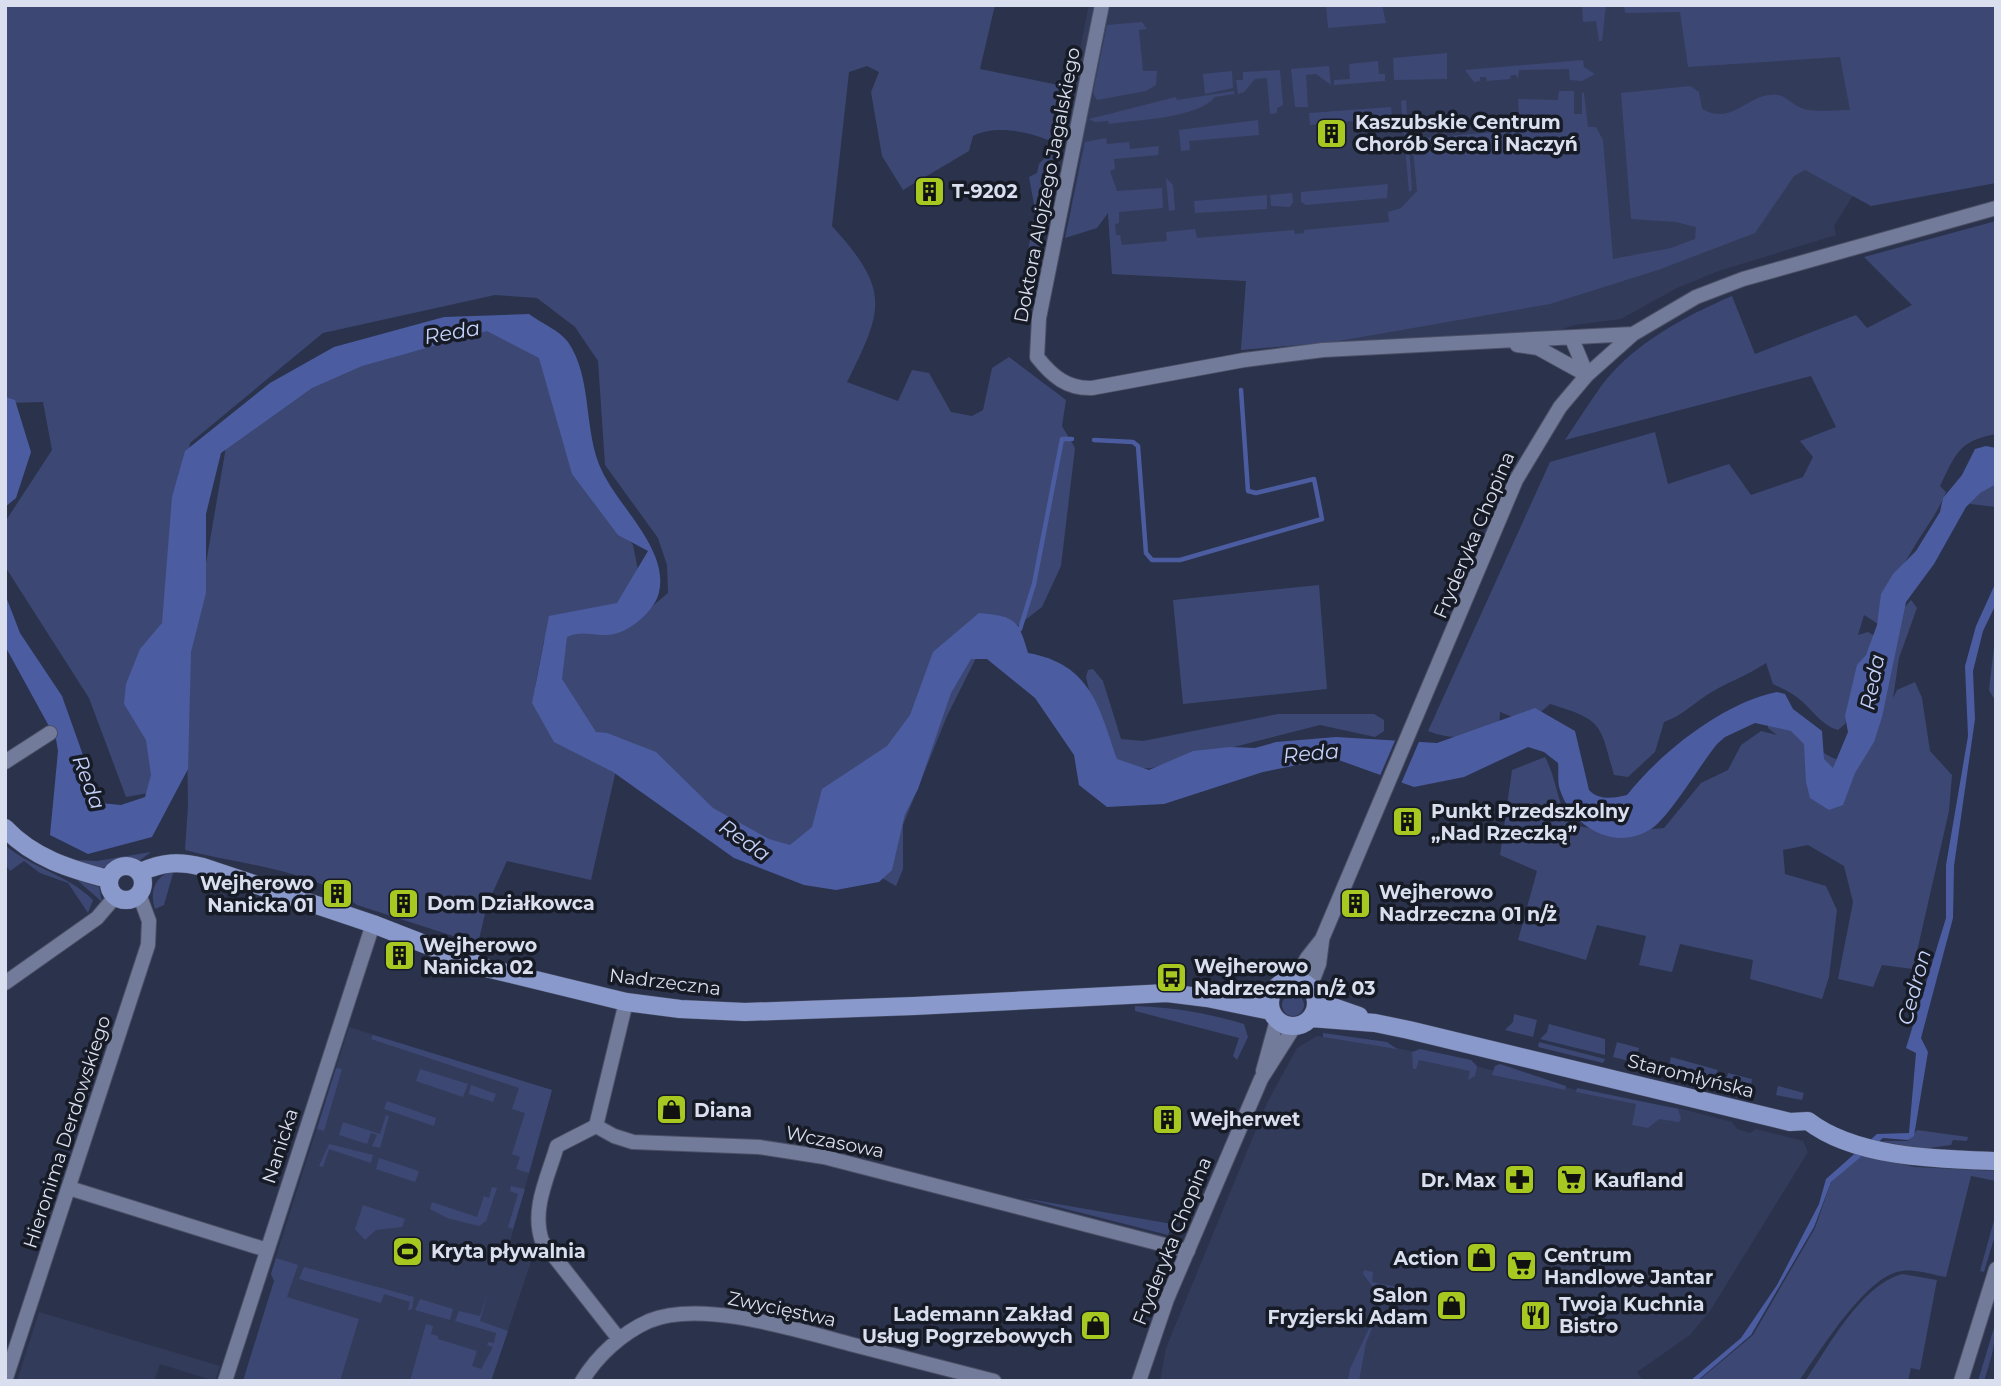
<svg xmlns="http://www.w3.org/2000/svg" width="2001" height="1386" viewBox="0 0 2001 1386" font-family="Montserrat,sans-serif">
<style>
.built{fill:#333b5b}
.green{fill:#3c4873}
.water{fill:#4b5ca1}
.pier{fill:#2b324c}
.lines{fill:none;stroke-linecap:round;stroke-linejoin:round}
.stream{stroke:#4b5ca1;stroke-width:4.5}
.minor-casing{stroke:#4b5066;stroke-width:16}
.major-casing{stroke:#4b5066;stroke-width:19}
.minor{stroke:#727b99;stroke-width:14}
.major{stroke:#8a99cc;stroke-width:18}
.labels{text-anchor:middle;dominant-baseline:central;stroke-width:7;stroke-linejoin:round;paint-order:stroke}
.poi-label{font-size:19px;font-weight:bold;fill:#dadff0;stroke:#171b26;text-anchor:start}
.street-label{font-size:19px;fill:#dadff0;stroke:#171b26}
.water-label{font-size:21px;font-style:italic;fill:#c5d2fa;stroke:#171b26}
</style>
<rect width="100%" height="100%" fill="#2b324c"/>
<path class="built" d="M1089,5H1878L1860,184L1834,226L1836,235L1719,271L1677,288L1621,319L1575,325L1559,330L1283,345L1241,350L1246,281L1112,274L1108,213L1071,207L1082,148L1060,146Z
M349,1027L552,1090L510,1242L535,1250L491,1381H243L274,1281L271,1274L279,1247Z
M1317,1036L1393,1047L1577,1090L1682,1109L1732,1122L1737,1129L1750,1133L1756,1129L1803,1141L1808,1152L1710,1311L1690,1335L1637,1372L1643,1381H1160L1166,1348L1267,1103L1297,1048Z
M39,1312L220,1366L215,1381L160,1364L154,1381H17Z"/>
<path class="green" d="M5,5H995L980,69L1073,88L1063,134L1048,140C1026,131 994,125 973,136L969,151L903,190L882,156L871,92L879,72L867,66L849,72L832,226C890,290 884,308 847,382L898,401L912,370L929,373L951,412L972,416L983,410L992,368L1009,357L1066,400L1062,426L1075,448L1061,566L1042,607L976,658L947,716L903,825V869L896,886L819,842L794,858L579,730L552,681L565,629L644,613L668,593L667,565L658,538L605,465L598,361L575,327L537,298L495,295L323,333L190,443L164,639L160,791L126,797L89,698L6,568L5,522L52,450L43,402L5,403Z
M1382,5L1386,23L1328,28L1326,5Z
M1582,5H1606L1602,41H1599L1596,21L1583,22Z
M1624,5H1996V183L1871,206L1805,170L1794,176L1755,233L1658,270L1550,304L1333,342L1241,350L1246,281L1112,274L1108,213L1097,228L1065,238L1085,142L1106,138L1107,144L1129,142L1130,149L1159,146L1158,155L1114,159L1115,169L1110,171L1117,191L1162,188L1163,208L1119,212V223L1115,224L1116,235H1120L1122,245L1167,241L1166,232L1195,229L1197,238L1294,230L1295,234L1304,233V230L1389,222L1388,212L1401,208L1417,191L1412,139L1520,130L1518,99L1558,100L1559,91H1574V114H1582V92L1584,93L1588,127H1596L1603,140L1613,259L1671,248L1695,239L1696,227L1676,222L1631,219L1621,93L1690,86L1699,92L1702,109C1734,127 1748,91 1778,95C1786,96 1793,105 1801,108C1814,113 1837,110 1850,110L1840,57L1688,67L1680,12L1625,13Z
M1142,22L1147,29L1139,30L1143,71H1157L1156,85L1146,91L1097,100L1093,93L1107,25Z
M1447,53V79L1394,80L1393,58Z
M1583,60L1584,67L1595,74L1582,81L1570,80L1569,69L1519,70L1518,79L1516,75H1511L1510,79L1487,81L1486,77H1480V81L1474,82L1465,70Z
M1378,61L1379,74H1385V81L1334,85V80L1350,79L1349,64Z
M1329,66L1331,85L1316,74L1306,75L1308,107H1295L1291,69Z
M1280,70L1283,105L1277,108V113L1270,114L1267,78L1255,79L1244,92L1238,94L1236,80H1243V72Z
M1232,71L1233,88L1205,94L1203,74Z
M1234,91V94L1215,97C1199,118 1135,120 1109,124L1108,121L1095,122L1089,119L1176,97L1177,100Z
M1406,100L1412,190L1409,192L1401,101Z
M1391,107L1394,133H1390L1388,118L1310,125L1309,113Z
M1258,120L1259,135L1189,141L1190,150L1181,151L1179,130Z
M1050,152H1059L1038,264L1026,263L1035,210L1029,177L1037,173L1039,164Z
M1166,178L1173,185L1175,210L1169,211Z
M1388,184L1387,198L1306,205L1301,202V192Z
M1292,193L1293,202L1290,207L1271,206L1270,195Z
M1267,195V209L1195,213L1194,201Z
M1996,221V434C1958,441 1956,454 1940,486L1946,492C1937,515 1922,532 1910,554C1896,576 1886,599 1878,624L1864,615L1858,635L1868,632L1875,636L1845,724L1838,730C1822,726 1812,709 1798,698C1791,692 1781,688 1773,684L1766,663C1747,676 1725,683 1707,695C1690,706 1683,715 1664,722L1655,752L1628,777L1614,775C1600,725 1604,720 1550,704L1528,723L1500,712L1499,727C1475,738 1452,741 1428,731L1550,462L1655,432L1668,484L1729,464L1751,495L1803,477L1813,457L1800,441L1836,427L1811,376L1565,440C1577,422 1589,403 1602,385C1633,344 1685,316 1732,296L1755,354L1856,315L1867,328L1912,305L1864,257Z
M1025,267L1037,269L1030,303L1023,301Z
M483,325L562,366L574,466L633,545L641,585L631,603L544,640L535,687L543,716L616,770L591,880L507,861L487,905L478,944L357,905C309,868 241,865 185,850L188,805L186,680L226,447L322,370Z
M1996,462V507L1970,504L1974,484Z
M1319,585L1327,689L1183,704L1173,600Z
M1911,600L1917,608L1899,658L1893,698L1897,690L1915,682L1922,698L1930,751L1952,775L1949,811L1913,969L1882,965L1873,987L1838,979L1853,902L1844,866L1808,845L1783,850L1785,874L1826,886L1837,910L1829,977L1822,999L1750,979L1753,960L1680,944L1672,972L1639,965L1646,936L1597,925L1586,960L1518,940L1537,871L1500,855L1512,770L1545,757C1557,780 1556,800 1571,825L1615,832L1664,828L1701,783L1728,770L1741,745L1761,731L1777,735L1768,728V720C1799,724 1815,756 1845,762L1903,609Z
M1996,629V702L1989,690Z
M1093,669L1103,681L1121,739L1143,741L1278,714H1374L1384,720V731L1375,737L1320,725L1152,768C1096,772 1097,720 1086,677L1088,670Z
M5,845C32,868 68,875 93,900L88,913L68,883L40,873L24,861L10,871L5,864Z
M151,852L139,861L124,859L102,868L75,860L97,861Z
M174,870L164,905L155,909C149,891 155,876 174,870Z
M77,880L99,887L102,902Z
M1282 1005a11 11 0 1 1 22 0a11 11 0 1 1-22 0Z
M1135,1006C1171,1007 1208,1013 1244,1024L1248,1037L1237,1060L1233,1056L1239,1038L1135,1011Z
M1514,1014L1537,1020L1533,1037L1505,1030L1513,1022Z
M1549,1024L1605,1039V1055L1540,1039L1547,1032Z
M1323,1033L1387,1042L1397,1049L1323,1037Z
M373,1035L552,1090L529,1173L516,1169L520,1157L512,1154L525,1113L512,1109L519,1088L371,1039Z
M1539,1042L1605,1059L1603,1063L1538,1047Z
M1617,1042L1639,1048L1637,1057L1641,1064L1613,1057Z
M1420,1049L1471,1060L1477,1066L1475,1076L1468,1080L1470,1071L1419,1060L1416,1069H1413L1412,1052Z
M1671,1057L1718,1070L1712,1081L1668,1070Z
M1500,1064L1566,1086L1565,1090L1492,1075L1495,1066Z
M336,1068L342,1069L324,1131L317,1129Z
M420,1069L468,1084L463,1097L416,1081Z
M1667,1073L1714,1085L1715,1090L1666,1078Z
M1728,1073L1752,1079L1751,1090L1725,1084Z
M471,1085L496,1094L493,1102L469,1094Z
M1778,1086L1804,1093L1802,1100L1776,1095Z
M1577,1088L1678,1109L1681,1119L1679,1122L1659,1119L1648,1128L1632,1125L1636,1104L1576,1092Z
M387,1101L436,1118L434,1126L384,1109Z
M386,1115L389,1116L380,1148L372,1146L377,1135L371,1133L367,1144L339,1135L343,1122L380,1134Z
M1917,1130L1968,1137L1967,1141L1953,1140L1951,1145L1922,1149L1880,1141H1908Z
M329,1144L373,1155L371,1163L329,1149L323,1167L319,1166Z
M1861,1155L1915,1167L1996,1171V1181L1971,1176L1946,1277C1932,1275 1916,1269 1902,1271C1867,1274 1819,1353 1799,1381H1698L1753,1335L1815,1228L1831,1182Z
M379,1158L416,1170L419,1172L415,1182L376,1169Z
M511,1186L525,1189L513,1229L508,1227L518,1194L510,1191Z
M492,1187L497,1188L486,1221L479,1226L447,1218L430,1209L432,1202L477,1217L484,1196L489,1198Z
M1023,1198L1172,1224L1168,1235Z
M363,1205L405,1219L402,1227L376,1230L365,1240L355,1229Z
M1996,1213V1232L1984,1272L1980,1271Z
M276,1258L298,1265L287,1297L359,1319L340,1381H243L274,1281L271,1274Z
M304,1267L414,1297L412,1309L408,1310L410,1302L384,1294L381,1303L299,1279Z
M1364,1270L1373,1272L1372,1282L1397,1287L1396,1292L1373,1287L1363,1274Z
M1902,1274L1937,1280L1920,1370L1911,1368L1908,1381H1805C1829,1346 1860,1286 1902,1274Z
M488,1292L480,1321L508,1331L491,1381H410L426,1324L433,1326L431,1334L438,1336V1339L477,1351L472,1366L481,1369L493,1347L487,1345L488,1342L494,1343L496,1333L455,1321L459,1311L480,1316Z
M420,1299L453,1309L450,1320L415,1310Z
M1377,1311L1392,1317L1391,1320L1381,1318L1380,1322L1375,1321L1366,1343L1359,1381H1348L1350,1369Z
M1996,1321C1996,1342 1991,1360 1984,1381H1978Z"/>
<path class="water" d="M529,314C541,323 559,330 568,342C593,378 583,432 602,471C619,507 669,550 659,592C656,609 631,631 614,634C597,638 584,629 567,637L562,679L596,732L607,733L656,752L713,808L769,839L790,845L812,827L822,789L887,746L910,715L933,652L979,613C1015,617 1018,618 1028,653C1091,664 1099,707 1117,759L1149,770L1193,751L1230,747L1255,748L1276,742L1336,737L1437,743L1535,708L1575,731L1589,790C1599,801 1614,798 1627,795C1660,753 1724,702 1777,692L1785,694L1793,709L1822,731L1824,759L1833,768L1848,732L1845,716L1857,665L1866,655L1877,625L1881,594L1893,574L1916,551L1940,512L1943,498L1962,475L1975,449L1986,446L1996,448V484L1980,493L1966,507L1934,564L1906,602L1882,717L1874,742L1855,773L1843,805L1829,810L1810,798L1806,782L1804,744L1791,731L1755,723L1725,737L1717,744C1701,764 1672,812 1655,826C1619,854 1573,829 1560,790C1557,781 1559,772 1558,763L1544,752L1528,747L1464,777L1414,787L1333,758L1263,772L1164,804L1107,807L1079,785L1074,755L1035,698L987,659H971L951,693L918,789L905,814L892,870L879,882L836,890L804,885L734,858L613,772L554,742L532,703L549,616L617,603L648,551L618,535L572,474L539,358L487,331L362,366L312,388L221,453L206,514V593L191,652L188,769L152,837L88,854L50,835L58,751L56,739L5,646V594L20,633L62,696L100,803L121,805L145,797L151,775L146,740L124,704L126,684L140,649L162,623L172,497L185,451L270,383L334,347L444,317Z
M5,397L15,400L31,452L16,498L5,507Z
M1996,582V604L1983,631L1973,671L1975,719L1954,866L1953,918L1921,1038L1928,1052L1914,1136L1908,1140L1883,1138L1831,1182L1814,1227L1751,1335L1697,1381H1690L1741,1338L1777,1285L1819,1204L1826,1179L1877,1134L1909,1133L1916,1053L1906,1048L1946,918V865L1968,736L1965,666L1976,626Z"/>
<path class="pier" d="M1397,736L1421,737L1400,786L1379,778Z"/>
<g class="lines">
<path class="stream" d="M1094,440L1133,442L1138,446L1146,553L1152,560H1180L1322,519L1314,479L1256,493L1248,491L1241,390
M1020,629L1034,584L1062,439H1072"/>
<defs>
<path id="minor" d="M1102,5L1039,318L1037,357C1052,376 1067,389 1092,388L1244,360L1323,350L1633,334
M1572,339L1587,375
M1517,345L1538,348L1587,375
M5,762L50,733
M1295,980L1307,958L1322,939L1516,480L1560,407L1587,375L1633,334L1696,297L1743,279L1996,208
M5,983L97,918L115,897
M1310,987L1319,964L1322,941
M626,1002L596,1126L614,1136L633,1142L759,1147L824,1157L1188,1251
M1263,1071L1277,1020
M596,1126L557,1146C548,1177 531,1209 542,1241L619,1339
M69,1188L267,1250
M5,1381L148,945L149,921L139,894
M225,1381L373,924
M582,1381C597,1356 622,1333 649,1321C702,1299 800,1331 854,1345C900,1357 947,1369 994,1381
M1139,1381L1167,1299L1261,1079L1294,1027
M1961,1381L1996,1269"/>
<path id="major" d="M5,828C33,858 70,869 108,879
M109 883a17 17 0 1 1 34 0a17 17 0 1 1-34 0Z
M140,872C164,862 178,861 203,867L373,924L486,968L626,1002L680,1009L745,1012L914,1006L1167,993L1207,998L1271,1011
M1270 1003a23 23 0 1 1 46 0a23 23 0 1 1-46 0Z
M1218,997L1272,992
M1316,1001L1359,1016
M1311,1018L1375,1023L1409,1030L1790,1122L1808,1121C1856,1158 1938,1159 1996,1161"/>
</defs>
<use href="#minor" class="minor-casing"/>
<use href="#major" class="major-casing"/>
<use href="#minor" class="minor"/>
<use href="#major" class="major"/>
</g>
<defs>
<symbol id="building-square" viewBox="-11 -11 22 22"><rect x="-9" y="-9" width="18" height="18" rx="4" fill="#a6c820" stroke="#171b26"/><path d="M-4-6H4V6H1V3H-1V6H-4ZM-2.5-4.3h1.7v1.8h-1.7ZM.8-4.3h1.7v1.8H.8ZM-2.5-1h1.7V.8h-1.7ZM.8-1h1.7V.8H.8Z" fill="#111"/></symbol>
<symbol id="bus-square" viewBox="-11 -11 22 22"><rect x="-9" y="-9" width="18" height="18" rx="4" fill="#a6c820" stroke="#171b26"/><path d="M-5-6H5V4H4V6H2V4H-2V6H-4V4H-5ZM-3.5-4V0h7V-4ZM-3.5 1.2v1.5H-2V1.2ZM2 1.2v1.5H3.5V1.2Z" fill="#111"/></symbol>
<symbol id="shop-square" viewBox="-11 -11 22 22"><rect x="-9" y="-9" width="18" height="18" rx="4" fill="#a6c820" stroke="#171b26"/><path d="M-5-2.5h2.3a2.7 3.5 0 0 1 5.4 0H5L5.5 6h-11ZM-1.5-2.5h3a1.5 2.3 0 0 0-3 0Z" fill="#111"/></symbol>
<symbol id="pharmacy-square" viewBox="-11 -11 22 22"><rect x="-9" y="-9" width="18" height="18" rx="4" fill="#a6c820" stroke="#171b26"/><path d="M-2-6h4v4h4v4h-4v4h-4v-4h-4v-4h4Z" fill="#111"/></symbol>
<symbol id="supermarket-square" viewBox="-11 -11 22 22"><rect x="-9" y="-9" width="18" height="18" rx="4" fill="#a6c820" stroke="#171b26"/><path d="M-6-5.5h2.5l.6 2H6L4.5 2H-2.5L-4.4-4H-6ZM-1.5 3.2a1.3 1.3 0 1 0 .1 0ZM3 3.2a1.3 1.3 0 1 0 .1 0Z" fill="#111"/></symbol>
<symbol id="stadium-square" viewBox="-11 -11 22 22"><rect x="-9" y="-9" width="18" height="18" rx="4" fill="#a6c820" stroke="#171b26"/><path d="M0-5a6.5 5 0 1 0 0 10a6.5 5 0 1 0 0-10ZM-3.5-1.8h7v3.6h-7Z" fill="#111"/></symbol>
<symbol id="restaurant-square" viewBox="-11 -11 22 22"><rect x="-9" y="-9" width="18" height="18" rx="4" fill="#a6c820" stroke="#171b26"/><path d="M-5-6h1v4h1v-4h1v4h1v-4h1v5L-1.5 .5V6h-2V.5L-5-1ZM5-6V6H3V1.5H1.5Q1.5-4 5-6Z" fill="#111"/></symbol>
</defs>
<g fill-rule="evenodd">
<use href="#building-square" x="1314" y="116" width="35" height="35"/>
<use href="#building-square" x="912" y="174" width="35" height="35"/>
<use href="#building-square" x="1390" y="804" width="35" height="35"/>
<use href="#building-square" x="320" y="876" width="35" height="35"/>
<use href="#building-square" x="386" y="886" width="35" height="35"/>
<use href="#building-square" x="1338" y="886" width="35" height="35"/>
<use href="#building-square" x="382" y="938" width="35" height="35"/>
<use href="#bus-square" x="1154" y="960" width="35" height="35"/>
<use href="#shop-square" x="654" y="1092" width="35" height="35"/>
<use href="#building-square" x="1150" y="1102" width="35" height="35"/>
<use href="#pharmacy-square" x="1502" y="1162" width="35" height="35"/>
<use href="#supermarket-square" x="1554" y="1162" width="35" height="35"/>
<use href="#stadium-square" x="390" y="1234" width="35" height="35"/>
<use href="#shop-square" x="1464" y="1240" width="35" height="35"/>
<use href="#supermarket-square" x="1504" y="1248" width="35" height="35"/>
<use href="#shop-square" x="1434" y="1288" width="35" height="35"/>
<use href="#restaurant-square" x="1518" y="1298" width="35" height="35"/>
<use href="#shop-square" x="1078" y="1308" width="35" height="35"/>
</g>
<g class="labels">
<g class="poi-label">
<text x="1355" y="122">Kaszubskie Centrum<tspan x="1355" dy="22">Chorób Serca i Naczyń</tspan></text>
<text x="952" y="191">T-9202</text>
<text x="1431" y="811">Punkt Przedszkolny<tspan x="1431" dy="22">„Nad Rzeczką”</tspan></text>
<text x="314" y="883" text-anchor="end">Wejherowo<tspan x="314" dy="22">Nanicka 01</tspan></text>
<text x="1379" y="892">Wejherowo<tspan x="1379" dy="22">Nadrzeczna 01 n/ż</tspan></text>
<text x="427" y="903">Dom Działkowca</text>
<text x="423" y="945">Wejherowo<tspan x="423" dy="22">Nanicka 02</tspan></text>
<text x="1194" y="966">Wejherowo<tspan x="1194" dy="22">Nadrzeczna n/ż 03</tspan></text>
<text x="694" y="1110">Diana</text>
<text x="1190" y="1119">Wejherwet</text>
<text x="1496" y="1180" text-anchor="end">Dr. Max</text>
<text x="1594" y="1180">Kaufland</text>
<text x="431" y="1251">Kryta pływalnia</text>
<text x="1544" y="1255">Centrum<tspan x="1544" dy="22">Handlowe Jantar</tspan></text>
<text x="1459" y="1258" text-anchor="end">Action</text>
<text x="1428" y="1295" text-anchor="end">Salon<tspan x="1428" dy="22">Fryzjerski Adam</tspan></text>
<text x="1559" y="1304">Twoja Kuchnia<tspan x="1559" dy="22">Bistro</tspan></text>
<text x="1073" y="1314" text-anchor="end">Lademann Zakład<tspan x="1073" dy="22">Usług Pogrzebowych</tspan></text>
</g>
<g class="street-label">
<text transform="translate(1047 185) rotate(-79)">Doktora Alojzego Jagalskiego</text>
<text transform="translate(1474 535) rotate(-67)">Fryderyka Chopina</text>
<text transform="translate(665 982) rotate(7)">Nadrzeczna</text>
<text transform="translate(1691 1076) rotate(14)">Staromłyńska</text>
<text transform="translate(67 1132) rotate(-72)">Hieronima Derdowskiego</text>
<text transform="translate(835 1142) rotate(11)">Wczasowa</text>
<text transform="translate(280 1146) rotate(-72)">Nanicka</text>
<text transform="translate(1172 1241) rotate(-68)">Fryderyka Chopina</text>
<text transform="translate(782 1309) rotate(12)">Zwycięstwa</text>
</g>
<g class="water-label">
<text transform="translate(452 332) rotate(-10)">Reda</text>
<text transform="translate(1872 682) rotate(-79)">Reda</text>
<text transform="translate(1311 753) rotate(-5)">Reda</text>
<text transform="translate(89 782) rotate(69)">Reda</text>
<text transform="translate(745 840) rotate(35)">Reda</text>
<text transform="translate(1914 987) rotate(-75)">Cedron</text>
</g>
</g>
<rect width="2001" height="1386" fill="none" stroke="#dadff0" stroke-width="14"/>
</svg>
